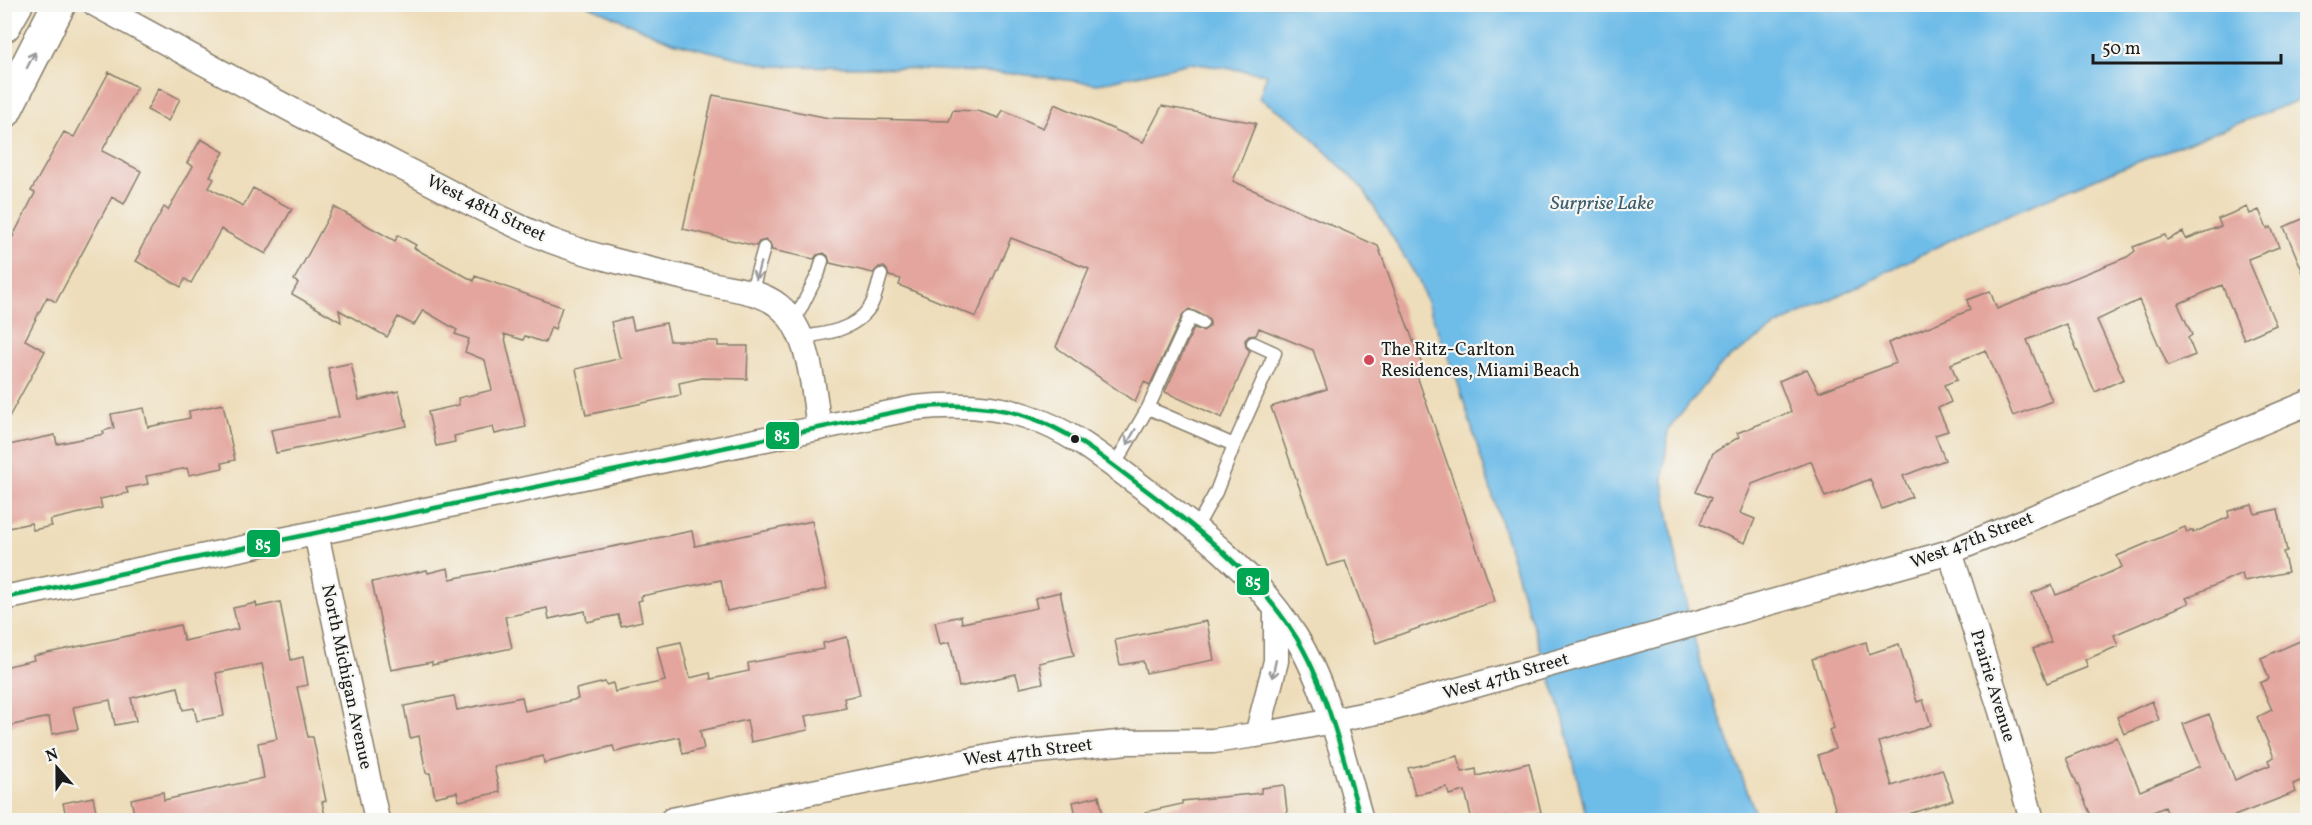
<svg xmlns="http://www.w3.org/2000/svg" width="2312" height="825" viewBox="0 0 2312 825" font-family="Vollkorn,serif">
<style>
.water{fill:#6ebce8;stroke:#456c82;stroke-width:1.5}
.building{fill:#e3a59d}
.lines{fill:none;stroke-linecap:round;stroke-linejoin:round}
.service-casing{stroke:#857c6b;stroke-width:15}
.minor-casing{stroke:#857c6b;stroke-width:27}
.primary-casing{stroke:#857c6b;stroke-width:36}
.service{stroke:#fff;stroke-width:12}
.minor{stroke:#fff;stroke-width:24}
.primary{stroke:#fff;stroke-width:33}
.bus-1-casing{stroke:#f6f6f2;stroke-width:9}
.bus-1{stroke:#00a651;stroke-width:4.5}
.oneway{stroke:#999}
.poi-dot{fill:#d1495b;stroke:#f6f6f2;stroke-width:2}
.bus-dot{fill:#1c1c1c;stroke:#f6f6f2;stroke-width:2}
.labels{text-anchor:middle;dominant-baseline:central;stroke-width:4.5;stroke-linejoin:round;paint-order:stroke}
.street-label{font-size:18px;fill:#1c1c1c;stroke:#f6f6f2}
.poi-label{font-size:18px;fill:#1c1c1c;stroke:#f6f6f2;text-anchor:start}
.water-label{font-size:20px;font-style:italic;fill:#3d5c6e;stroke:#f6f6f2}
.line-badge{stroke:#f6f6f2;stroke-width:2}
.badge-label{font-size:16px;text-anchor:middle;font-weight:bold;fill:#fff}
</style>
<rect width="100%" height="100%" fill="#f6f6f2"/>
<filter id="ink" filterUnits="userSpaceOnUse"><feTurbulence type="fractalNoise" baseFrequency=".0167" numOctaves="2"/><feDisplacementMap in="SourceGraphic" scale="12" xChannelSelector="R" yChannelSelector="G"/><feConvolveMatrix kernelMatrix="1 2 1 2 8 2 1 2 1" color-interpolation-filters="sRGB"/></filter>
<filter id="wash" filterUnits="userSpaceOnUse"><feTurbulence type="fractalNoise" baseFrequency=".008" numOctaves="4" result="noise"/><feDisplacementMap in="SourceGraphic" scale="24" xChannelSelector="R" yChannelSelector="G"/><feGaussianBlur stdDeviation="1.35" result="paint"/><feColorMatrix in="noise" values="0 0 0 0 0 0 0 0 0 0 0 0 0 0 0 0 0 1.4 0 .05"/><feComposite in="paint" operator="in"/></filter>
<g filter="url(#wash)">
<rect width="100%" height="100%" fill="#eeddba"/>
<path class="water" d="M587,5H2307V97L2109,173L1969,231L1778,325L1723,363L1668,430L1663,481L1679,572L1700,663L1758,820H1587L1564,720L1527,608L1458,383L1418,279L1363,189L1296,122L1259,98L1267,74L1190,63L1098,84L1019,74L875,67L771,66L672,42Z"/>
<g id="blocks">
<path class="building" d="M109,72L137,87L102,151L141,171L124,204L112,197L56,302L47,297L25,340L45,351L4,426V239L10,242L35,193L31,191L64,132L74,137Z
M159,88L180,99L168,121L147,110Z
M713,95L829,118L949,121L953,110L978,111L999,118L1003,110L1043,128L1055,104L1143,142L1162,106L1256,123L1233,181L1378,246L1424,370L1416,373L1495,601L1376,643L1345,561L1327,566L1271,407L1327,389L1313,350L1259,328L1256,335L1249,336L1245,340L1246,347L1250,351L1222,418L1165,392L1194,328L1203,331L1210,326V322L1206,316L1189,309L1183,314L1150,385L1144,382L1135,402L1056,347L1089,269L1011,238L976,317L899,285L901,279L889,276L887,270L884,267H879L873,273L830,263L828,256L824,253L817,255L814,259L772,250L770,243L766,240L759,242L756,246L683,229Z
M201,139L224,152L210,176L214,179L209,188L243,206L253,188L292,209L266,254L221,229L191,283L185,279L181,287L136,261L141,253L139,252L164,207L168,210L193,166L187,163Z
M334,207L395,241L398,235L416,245L414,248L474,281L475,276L562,307L555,329L551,327L545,343L525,336L523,340L504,334L526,427L495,434L493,427L454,436L455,442L436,446L428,412L459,405L458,398L492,390L485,360L465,352L469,339L455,334L457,330L423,310L414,325L398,317L387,337L339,310L341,322L292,294L298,283L294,280Z
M2247,207L2250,214L2259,210L2267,229L2271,227L2279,247L2248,259L2276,325L2244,339L2222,285L2178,304L2192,335L2188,338L2195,355L2168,366L2139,300L2097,320L2124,379L2095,392L2066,324L2027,340L2052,401L2013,416L1986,350L1951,364L1957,380L1944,385L1951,402L1938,408L1948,431L1935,435L1945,460L1903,476L1912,497L1882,509L1870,479L1825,497L1811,461L1752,484L1740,513L1755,519L1745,543L1700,524L1711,498L1696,492L1713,453L1739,437L1737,433L1791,412L1779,381L1807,369L1819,392L1896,363L1888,343L1970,310L1967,300L1990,291L1997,309L2127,257L2135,251L2133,247L2165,235L2167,240L2183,232L2186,239L2221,226L2218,219Z
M2307,217V282L2284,227Z
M631,317L634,330L666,323L670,341H718V346H748L747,379L702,378L679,383L681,395L586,415L576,369L622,358L619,356L611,322Z
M351,363L359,400L399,391L407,426L276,453L271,430L339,417L328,368Z
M223,404L235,460L222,463L223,468L189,475L187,468L146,476L148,484L126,488L128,493L100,499L102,508L50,520L52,526L33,530L31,523L4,529V446L55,435L57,444L104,434L103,431L114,428L111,414L144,408L148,427L190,418L189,411Z
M2252,505L2255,514L2278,509L2287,551L2283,552L2288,572L2244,581L2242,573L2186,598L2189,603L2114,635L2118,646L2085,660L2088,667L2047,683L2033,649L2051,642L2032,593L2052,585L2056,595L2080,586L2122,567L2117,556L2185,527L2187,533L2193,530V533L2229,517L2228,511Z
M812,521L827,589L727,611L721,580L641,596L642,600L638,601L642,621L621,626L618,615L587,622L585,611L549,619L547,608L505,617L512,648L432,665V662L391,670L372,582L427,570L428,573L448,568L450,579L692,531L695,546Z
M1060,592L1074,655L1039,663L1043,683L1020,688L1016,674L959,687L950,642L940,644L935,622L961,616L962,623L1037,608L1035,598Z
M280,602L291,660L303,657L308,685L297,687L308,737H313L326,801L322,802L326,820H135L131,799L163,792L164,800L264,778L258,743L277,739L262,664L216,673L224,716L197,721L194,708L183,710L178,687L131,698L136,721L115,725L110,700L73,707L78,729L52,734L49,717L4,727V667L34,660L33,656L180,625L184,641L238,629L233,608L256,603L257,607Z
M1207,621L1214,660L1146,673L1143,661L1120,665L1115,640Z
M847,637L860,695L844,698L846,708L805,716L808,730L751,742L747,720L700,731L704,749L683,754L679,737L615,752L613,746L544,763L543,756L494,767L500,792L459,801L457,792L435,797L430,773H426L419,736L410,738L404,706L454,696L457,710L522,697L525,711L578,699L576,689L605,682L606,685L613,683L615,692L665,681L657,647L681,642L690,678L710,673L711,679L749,671L748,663L824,649L823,643Z
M2307,638V778L2293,784L2296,792L2224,820H2170L2165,807L2133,820H2093L2066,758L2117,737L2140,791L2200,766L2183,724L2209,714L2235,780L2270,765L2268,760L2274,757L2257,717L2272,710L2260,683L2269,679L2261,658Z
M1866,642L1869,654L1899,644L1917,702L1923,700L1931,725L1879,742L1892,786L1942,769L1953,800L1890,820H1839L1818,755L1835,749L1829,730L1834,728L1812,659Z
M2152,701L2159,720L2124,734L2117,717Z
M1458,756L1462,772L1476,769L1477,776L1529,763L1541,812L1509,820H1507L1506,816L1488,820H1472L1465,791L1449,795L1447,787L1415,795L1408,768Z
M1284,785L1288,820H1146L1145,812L1182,804V801L1261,793V788Z
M1099,796L1104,820H1077L1073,802Z
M93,797L98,820H67L63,803Z"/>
</g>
</g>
<g filter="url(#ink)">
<use href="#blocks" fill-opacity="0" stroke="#857c6b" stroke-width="1.5"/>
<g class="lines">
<defs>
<path id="service" d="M751,293L764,248
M794,322L819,272L822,261
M801,337C826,334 855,330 870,307C876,298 878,284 881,275
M1148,408L1234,445
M1114,466L1148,408L1190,317L1202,323
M1196,528L1216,492L1234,445L1275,353L1253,343"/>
<path id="minor" d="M95,4C194,58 294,112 395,164C446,190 496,218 549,240C599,259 654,270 706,283C730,289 760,290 779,306C811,332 813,390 819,428
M316,533L377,820
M1950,552L2001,711L2032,820
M4,598L914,408C951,404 989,404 1026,416C1069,430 1102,457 1138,484C1197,528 1256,573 1296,637C1327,687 1345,764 1361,820
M1257,735L1276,661V611
M672,820L999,755L1128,742L1213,741L1276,732L1387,710L1950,552L2308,403"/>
<path id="primary" d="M4,25L16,4
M4,112L59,4"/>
</defs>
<use href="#service" class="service-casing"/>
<use href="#minor" class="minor-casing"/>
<use href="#primary" class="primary-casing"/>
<use href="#service" class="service"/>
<use href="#minor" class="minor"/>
<use href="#primary" class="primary"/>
<defs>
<path id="bus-1" d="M4,598L914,408C951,404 989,404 1026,416C1069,430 1102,457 1138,484C1197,528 1256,573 1296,637C1327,687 1345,764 1361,820"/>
</defs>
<use href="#bus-1" class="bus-1-casing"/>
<use href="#bus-1" class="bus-1"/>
</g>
<defs><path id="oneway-shaft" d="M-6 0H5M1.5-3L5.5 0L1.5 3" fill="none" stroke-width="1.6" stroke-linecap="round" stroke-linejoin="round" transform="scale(1.5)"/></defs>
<g class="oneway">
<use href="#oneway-shaft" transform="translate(31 60) rotate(-63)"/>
<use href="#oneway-shaft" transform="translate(758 271) rotate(105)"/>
<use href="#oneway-shaft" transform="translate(1131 437) rotate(120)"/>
<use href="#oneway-shaft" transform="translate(1274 669) rotate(102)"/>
</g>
</g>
<circle class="poi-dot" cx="1369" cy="360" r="6"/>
<circle class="bus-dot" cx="1075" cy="439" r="5"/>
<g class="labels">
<g class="street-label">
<text transform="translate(486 209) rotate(26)">West 48th Street</text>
<text transform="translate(1972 541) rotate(-21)">West 47th Street</text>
<text transform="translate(346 677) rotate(78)">North Michigan Avenue</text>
<text transform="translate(1506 677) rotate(-16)">West 47th Street</text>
<text transform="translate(1992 686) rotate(73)">Prairie Avenue</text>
<text transform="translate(1028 753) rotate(-7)">West 47th Street</text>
</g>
<g class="poi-label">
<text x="1381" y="350">The Ritz-Carlton<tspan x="1381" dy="21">Residences, Miami Beach</tspan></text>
</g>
<g class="water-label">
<text x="1602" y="204">Surprise Lake</text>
</g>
</g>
<g class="line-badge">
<rect x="765" y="421" width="35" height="29" rx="6" fill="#00a651"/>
<rect x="246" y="529" width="35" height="29" rx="6" fill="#00a651"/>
<rect x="1236" y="567" width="34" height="29" rx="6" fill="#00a651"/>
</g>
<g class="badge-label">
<text x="782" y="441">85</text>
<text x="263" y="550">85</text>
<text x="1253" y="587">85</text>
</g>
<rect width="2312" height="825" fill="none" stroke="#f6f6f2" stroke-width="24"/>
<g transform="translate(57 768) rotate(339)" stroke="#f6f6f2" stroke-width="4.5" paint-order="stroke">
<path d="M0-4.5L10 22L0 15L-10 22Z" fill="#1c1c1c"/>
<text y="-9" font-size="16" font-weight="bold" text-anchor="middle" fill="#1c1c1c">N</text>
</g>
<path d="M2093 54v9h188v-9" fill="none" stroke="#1c1c1c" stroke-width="3"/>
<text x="2102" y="54" font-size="18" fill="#1c1c1c" stroke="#f6f6f2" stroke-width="4.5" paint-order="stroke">50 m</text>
</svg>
